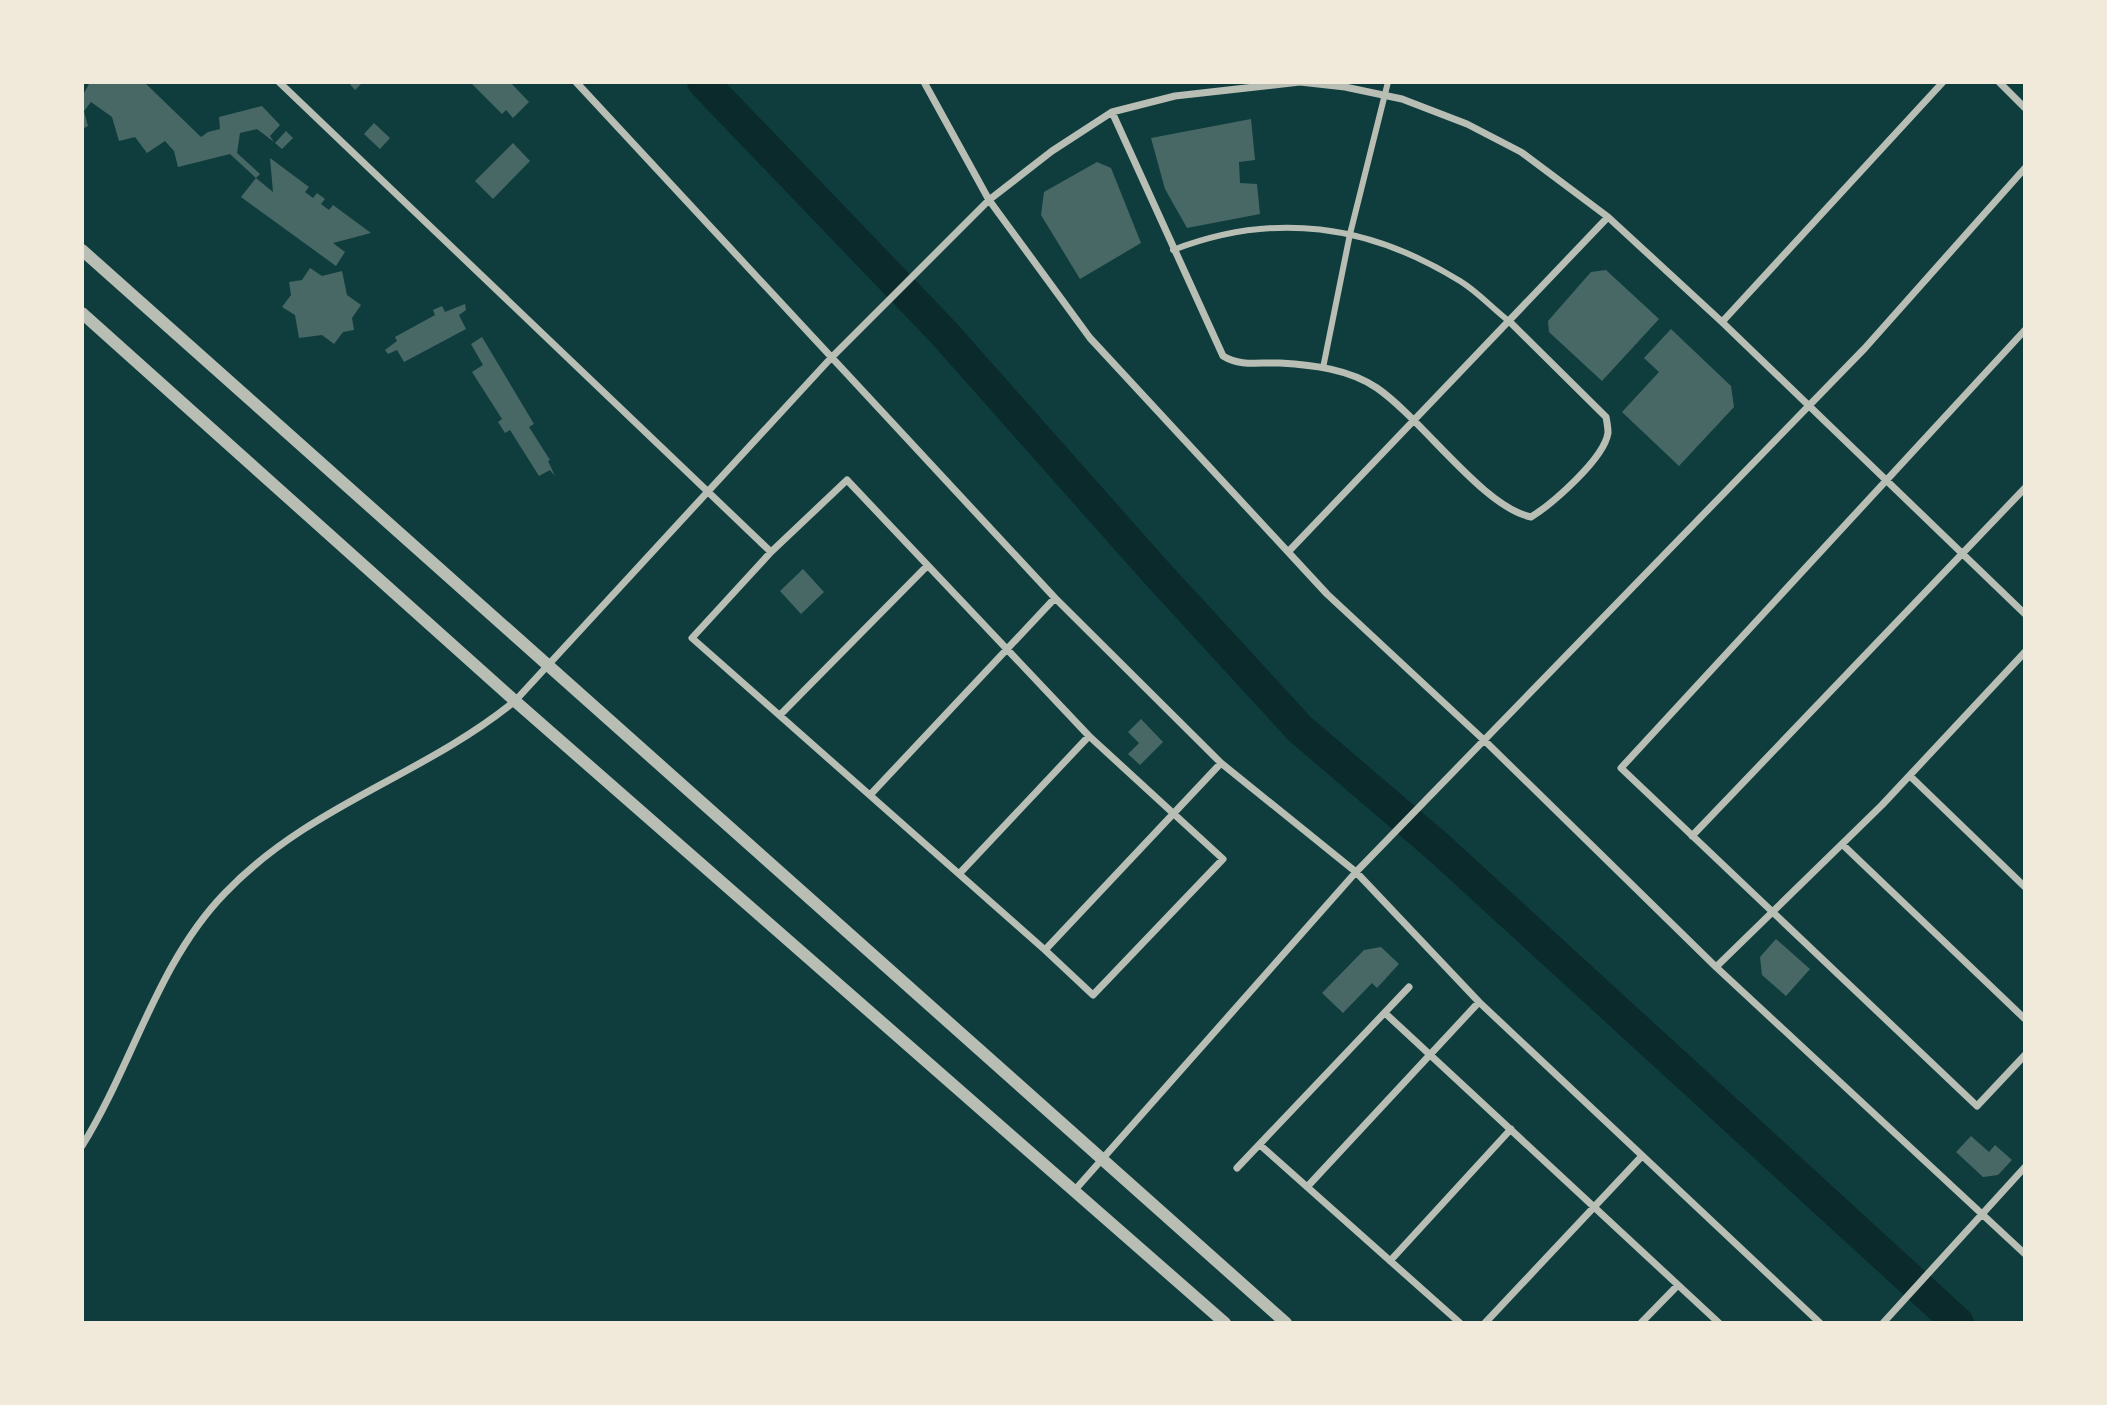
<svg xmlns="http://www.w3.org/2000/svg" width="2107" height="1405" viewBox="0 0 2107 1405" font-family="Overpass,sans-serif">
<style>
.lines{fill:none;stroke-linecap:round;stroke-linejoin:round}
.river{stroke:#0a2a2b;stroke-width:32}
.building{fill:#486865}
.pedestrian{stroke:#b8beb3;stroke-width:6}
.minor{stroke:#b8beb3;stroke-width:7}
.tertiary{stroke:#b8beb3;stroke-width:12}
</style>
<rect width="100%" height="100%" fill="#0f3d3e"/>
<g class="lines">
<path class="river" d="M703,82L943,332L1154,570L1300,729L1438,847L1958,1323"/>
</g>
<path class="building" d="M90,82H144L201,137L208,132L220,129L219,117L262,106L280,125L270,136L274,142L257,129L240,133L237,153L260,174L256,178L230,154L178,167L174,151L165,141L147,153L135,137L119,141L112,117L91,102L84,111L88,126L84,128L82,97Z
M348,82H363L355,90Z
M470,82H510L529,102L513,118L506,110L502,114Z
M1251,119L1255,160L1239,162L1240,183L1257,184L1260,214L1187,228L1165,189L1151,138Z
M374,123L390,138L380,149L364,134Z
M286,131L293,138L282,149L275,143Z
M513,143L530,161L493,199L475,181Z
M270,158L309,187L305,192L313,198L317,193L325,199L321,204L329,210L333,205L371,233L333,243L345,252L336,266L241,197L256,178L273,192Z
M1097,162L1111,168L1141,243L1080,279L1041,215L1044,192Z
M310,268L322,276L342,271L347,295L361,305L352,318L354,330L343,332L334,344L322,335L299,338L295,315L282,307L291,295L289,282L302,280Z
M1606,270L1659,319L1602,381L1549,332L1548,321L1591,272Z
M465,304L466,310L459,315L466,329L404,362L397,350L388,354L385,350L397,341L395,337L435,315L433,310L442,306L445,312Z
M1671,329L1731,386L1734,407L1679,466L1622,412L1659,372L1644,358Z
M482,337L534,424L529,427L550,460L548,461L555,476L550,470L539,476L510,430L505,433L498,422L502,419L472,372L483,365L471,344Z
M803,569L824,592L801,614L780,591Z
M1141,719L1163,742L1140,765L1128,754L1139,743L1128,732Z
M1776,939L1810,969L1786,996L1762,975L1760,957Z
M1381,947L1399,964L1377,988L1372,983L1343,1013L1322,993L1364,950Z
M1971,1136L1989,1152L1995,1145L2012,1160L1998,1175L1983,1177L1956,1152Z"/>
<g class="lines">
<path class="pedestrian" d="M1173,250C1274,211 1368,224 1460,281C1478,292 1493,309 1510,322
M1323,368L1350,234L1388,82"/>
<path class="minor" d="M279,82L771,552L692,638L1045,950L1221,763
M576,82L1055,598L1221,763L1356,872L1479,1002L1820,1323
M924,82L989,200L1090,338L1327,594L1486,742L1716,967L2025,1254
M1999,82L2025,108
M1112,112L1223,356C1241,367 1259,362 1280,363C1313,365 1349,369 1377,388C1423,420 1483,507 1531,517C1552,504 1604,459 1608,433C1608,428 1607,422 1606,417L1510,322
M1722,322L1943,82
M2025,330L1621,768L1977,1106L2025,1055
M1289,551L1608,217
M771,552L847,480L1089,736L1223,859L1093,995L1045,950
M780,715L927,566
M1910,776L2025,887
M870,795L1055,598
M1692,836L2025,488
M1843,845L2025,1019
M959,874L1089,736
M1716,967L1882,805L2025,652
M1385,1013L1719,1323
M1260,1145L1460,1323
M82,1146C133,1064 157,963 225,893C309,805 423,776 515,701L830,359L989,200L1052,151L1112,112L1175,96L1300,82L1345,87L1402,99L1467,124L1521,152L1608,217L1722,322L2025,614
M1237,1168L1409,987
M1307,1187L1479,1002
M1074,1191L1356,872L1865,348L2025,168
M1390,1261L1511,1129
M1485,1323L1642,1156
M1641,1323L1678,1285
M1883,1323L2025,1167"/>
<path class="tertiary" d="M82,250L1286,1323
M82,313L515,701L1225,1323"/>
</g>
<rect width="2107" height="1405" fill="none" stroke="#f1e9da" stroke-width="168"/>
</svg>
